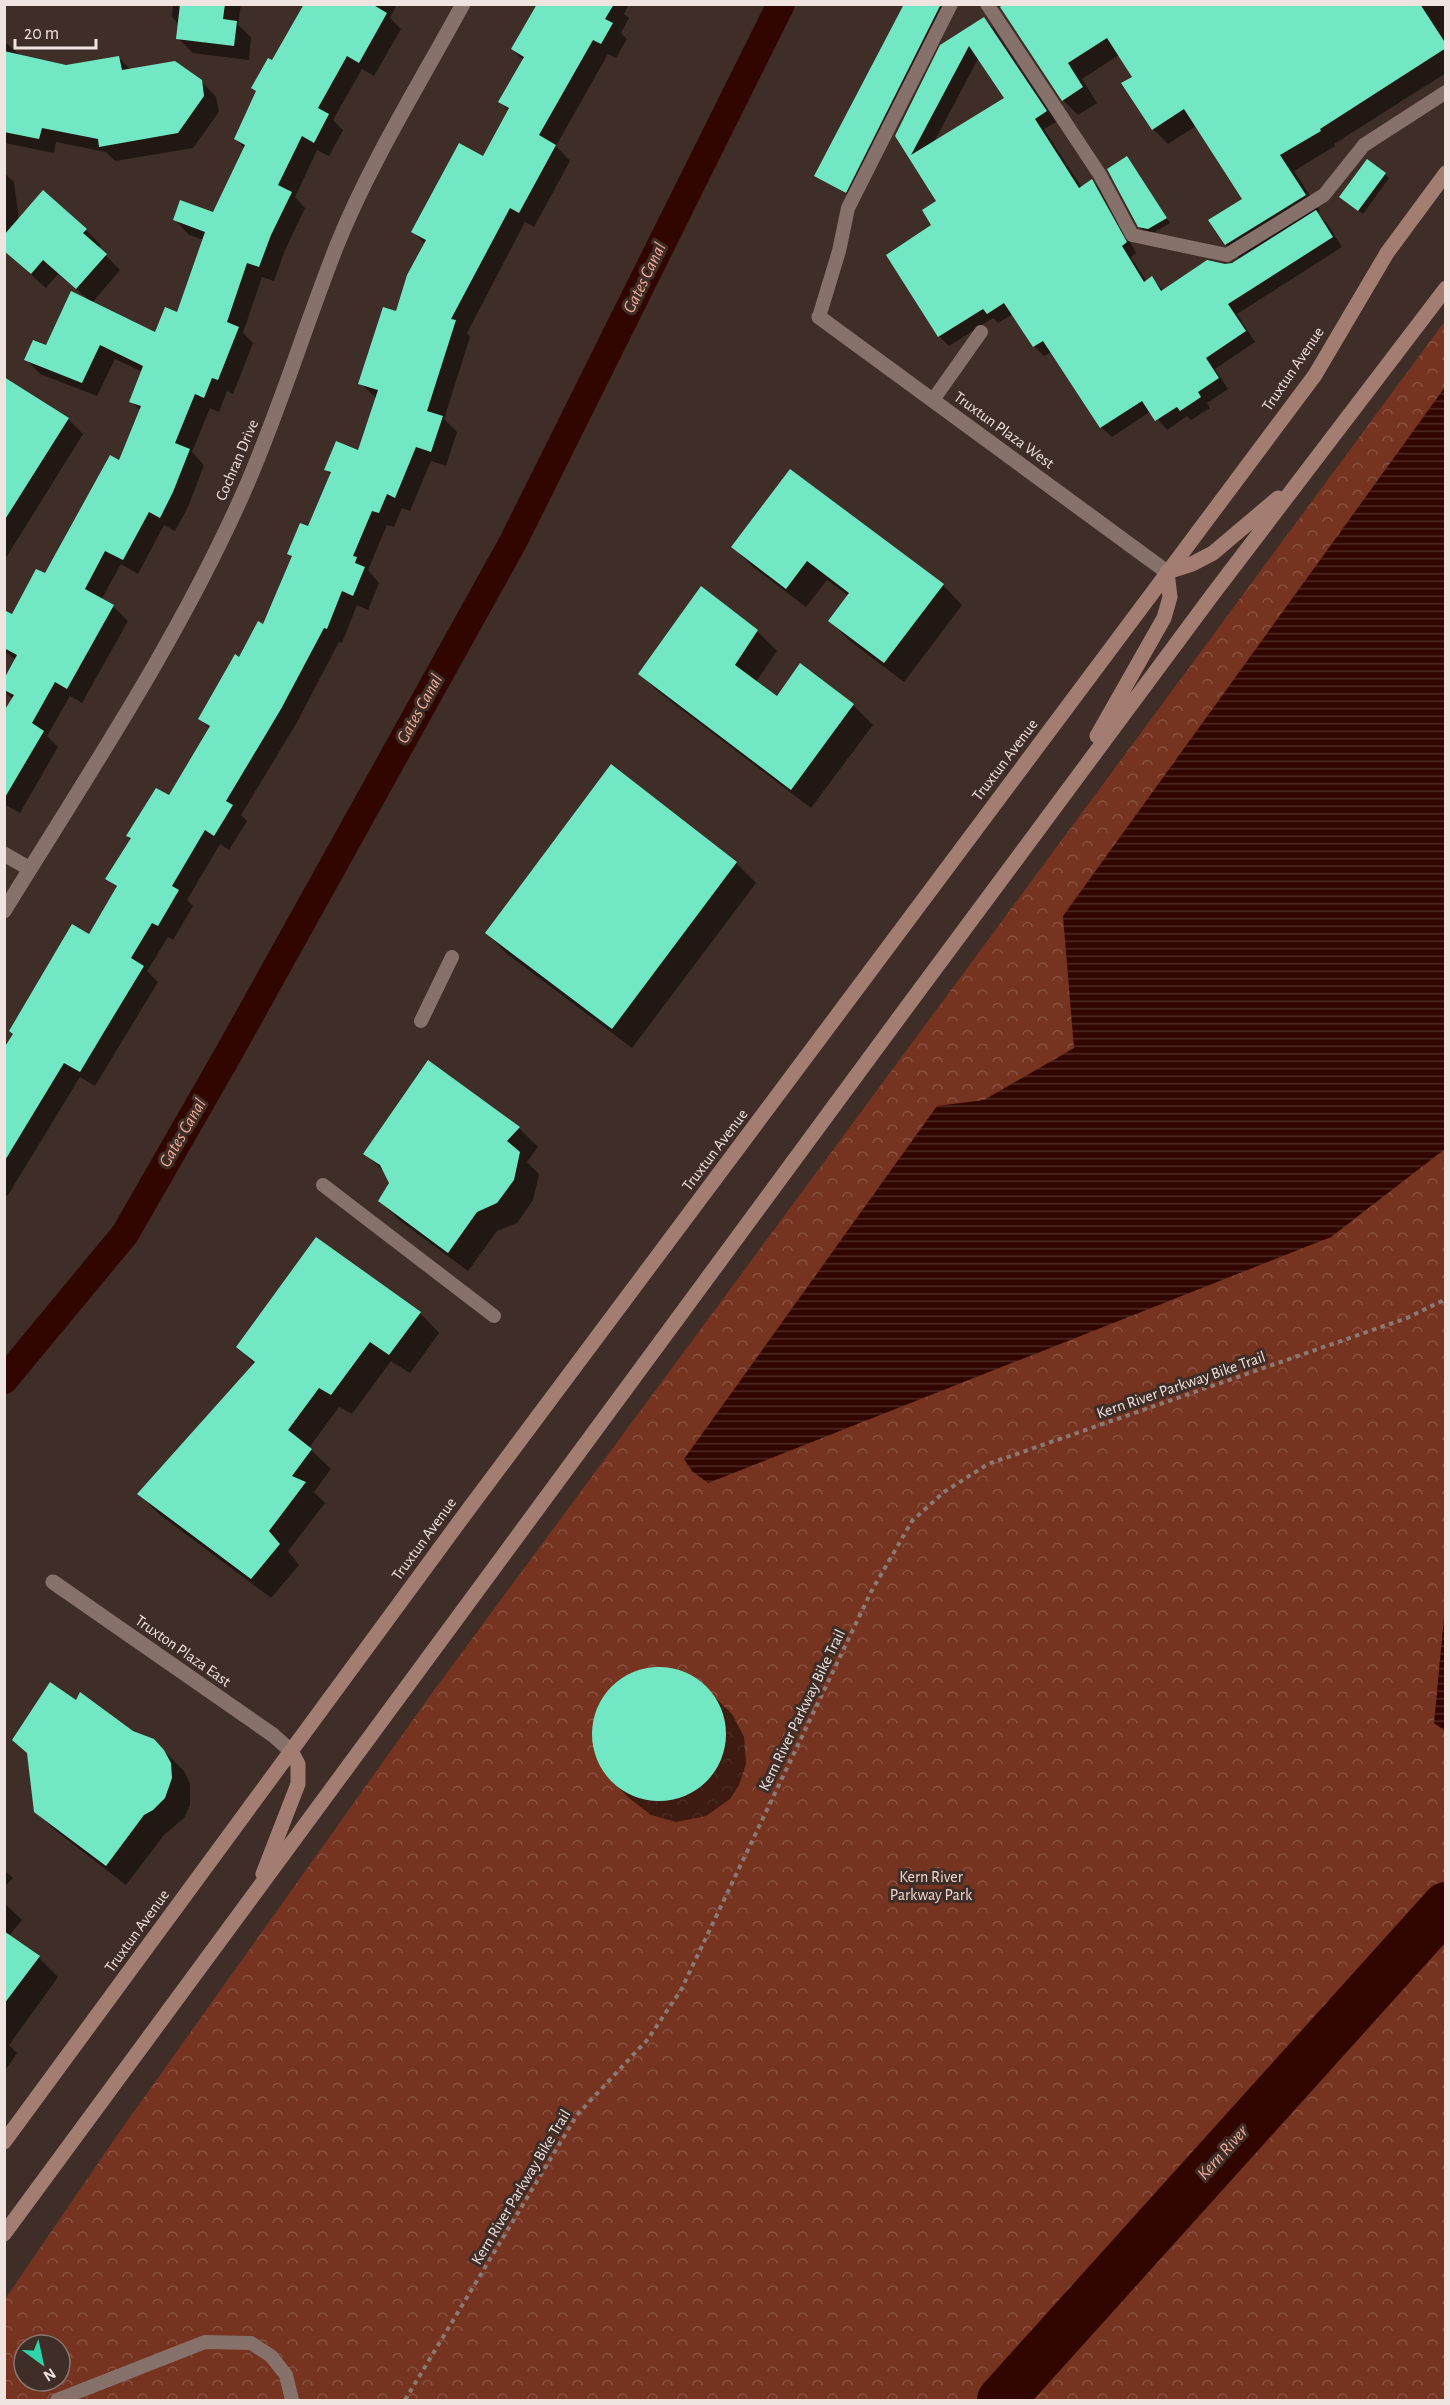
<svg xmlns="http://www.w3.org/2000/svg" width="1450" height="2405" viewBox="0 0 1450 2405" font-family="'Alegreya Sans',sans-serif">
<style>
.park{fill:url(#park-crowns);fill-rule:evenodd}
.water{fill:url(#water-rules)}
.shadow{fill:#0007;fill-rule:evenodd}
.lines{fill:none;stroke-linecap:round;stroke-linejoin:round}
.canal{stroke:#310600;stroke-width:28}
.river{stroke:#310600;stroke-width:48}
.building{fill:#72e7c3;fill-rule:evenodd}
.path{stroke:#897a75;stroke-width:4;stroke-dasharray:4.5 4.5;stroke-linecap:butt}
.service{stroke:#87716b;stroke-width:14}
.minor{stroke:#87716b;stroke-width:15}
.secondary{stroke:#a37d72;stroke-width:15}
.labels{text-anchor:middle;dominant-baseline:central;stroke-width:6;stroke-linejoin:round;paint-order:stroke}
.street-label{font-size:16px;fill:#f0e4e1;stroke:#3f2d27}
.park-label{font-size:16px;fill:#f2d9d2;stroke:#3f2d27}
.water-label{font-size:18px;font-style:italic;fill:#f1aa95;stroke:#3f2d27}
</style>
<defs>
<pattern id="park-crowns" width="20" height="18" patternUnits="userSpaceOnUse" patternTransform="scale(1.5)"><rect width="20" height="18" fill="#753320"/><path d="M2 6a3 3 0 1 1 6 0M12 15a3 3 0 1 1 6 0" fill="none" stroke="#895040"/></pattern>
<pattern id="water-rules" width="6" height="5" patternUnits="userSpaceOnUse" patternTransform="scale(1.5)"><rect width="6" height="5" fill="#310600"/><path d="M0 2.5h6" fill="none" stroke="#4f2a25"/></pattern>
</defs>
<rect width="100%" height="100%" fill="#3f2d27"/>
<path class="park" d="M1445,321V2400H5V2299L118,2134L432,1693ZM24,2345H60V2381H24Z"/>
<path class="water" d="M1445,387V1149L1331,1237L708,1483L692,1471L684,1459L937,1106L984,1100L1074,1048L1063,916Z
M1445,1607L1446,1731H1445L1434,1723Z"/>
<path class="shadow" d="M173,4H241L238,25L251,37L249,60L193,53L178,38L179,25L172,17Z
M306,4H397L390,18L401,29L374,76L362,69L333,120L343,130L329,156L317,150L295,197L305,208L285,250L274,281L262,277L243,333L253,343L233,394L227,391L219,412L210,408L192,452L204,465L188,507L175,531L164,525L138,574L121,564L101,600L114,607L128,621L82,703L70,696L47,736L58,747L20,813L4,804V714L13,699L4,691V682L16,660L4,651V624L45,575L120,462L141,411L131,401L143,372L115,359L97,396L40,374L26,359L46,347L89,300L58,274L46,288L4,251V173L14,182L19,220L43,193L86,230L101,245L98,248L120,270L92,303L156,334L178,314L204,240L189,235L175,220L214,213L245,149L236,139L257,92L253,88L273,62Z
M538,4H629L624,14L629,18L621,33L627,39L616,58L608,54L556,146L570,161L534,227L525,222L467,333L470,337L444,419L457,432L446,466L431,461L410,511L402,508L394,527L387,525L368,570L379,583L368,610L357,605L342,643L339,642L296,724L241,815L247,821L229,850L220,844L187,900L193,906L173,940L168,937L147,971L158,982L95,1086L80,1077L8,1195H4V1051L90,936L118,889L107,879L170,797L210,729L200,719L264,626L293,557L289,553L309,528L331,475L326,469L359,452L377,399L360,383L397,313L425,244L413,232L483,158L509,111L500,102L523,60L512,49Z
M906,4H947L850,196L816,176Z
M1070,4H1446V73L1334,144L1335,146L1294,171L1320,211L1317,213L1326,222L1342,247L1237,314L1255,342L1215,369L1228,389L1207,403L1210,408L1191,420L1187,416L1167,430L1151,411L1112,437L1101,427L1051,352L1044,356L1034,346L1013,314L998,323L993,318L949,346L939,336L933,226L938,202L896,136L984,18L994,29L1056,122L1044,129L1082,188L1092,181L1102,191L1136,253L1131,257L1147,282L1152,278L1163,291L1240,259L1225,244L1244,199L1196,126L1168,144L1153,129L1134,77L1119,55L1082,79L1097,103L1078,115L1063,100ZM979,57L1006,98L933,144Z
M4,41L21,56L66,66L119,58L131,70L201,81L216,97L219,112L193,148L115,161L106,152L56,142L54,153L5,143L4,47L7,44Z
M1127,158L1170,223L1153,233L1144,231L1139,226Z
M1385,174L1389,178L1363,214L1341,197Z
M4,383L68,419L83,434L4,561Z
M733,547L943,585L962,605L904,682L850,641L830,621L849,596L827,580L806,607L753,567Z
M701,588L757,631L777,651L756,682L777,698L800,665L853,705L873,725L811,808L660,693L640,674Z
M736,863L756,883L632,1048L506,953L487,933Z
M519,1128L538,1147L527,1162L539,1174L533,1200L517,1223L497,1231L468,1271L399,1220L380,1201L391,1183L386,1174L365,1153Z
M420,1313L439,1333L410,1373L391,1361L352,1414L339,1407L309,1448L331,1469L314,1492L325,1503L288,1551L299,1565L271,1598L159,1514L139,1494L254,1364L238,1347Z
M651,1668L680,1671L698,1681L732,1714L744,1737L746,1764L739,1785L730,1799L706,1816L676,1822L651,1815L629,1798L608,1777L595,1753L593,1730L600,1703L622,1679Z
M132,1733L153,1740L184,1771L190,1784V1805L184,1818L164,1835L126,1885L56,1831L35,1811Z
M4,1870L13,1878L4,1887Z
M4,1903L22,1920L9,1936L39,1958L58,1977L9,2045L17,2053L6,2069L4,2068Z"/>
<g class="lines">
<path class="canal" d="M4,1380L125,1234L230,1051L513,542L781,4"/>
<path class="river" d="M1001,2400L1446,1906"/>
</g>
<path class="building" d="M180,4H225L223,19L237,21L234,46L176,39Z
M304,4H372L387,13L359,63L347,56L318,108L329,114L314,143L302,136L278,185L292,192L271,235L259,267L247,263L227,322L239,327L218,380L212,378L204,398L195,394L175,443L190,449L173,492L160,518L149,512L123,560L105,551L85,589L114,605L67,689L55,682L32,723L44,731L4,799V711L14,695L4,690V679L17,655L4,648V610L12,614L36,569L45,573L110,455L119,460L141,406L129,402L143,366L100,345L82,383L24,360L33,340L46,345L71,291L155,332L165,307L177,312L205,232L173,220L180,200L213,212L245,145L234,139L256,91L251,88L268,58L272,60Z
M537,4H614L605,19L613,23L601,44L593,40L539,135L556,145L519,213L510,208L451,319L456,320L427,411L443,416L431,452L416,447L395,498L387,494L379,513L372,511L353,556L357,557L355,563L365,567L353,596L342,591L327,629L324,628L281,709L226,801L233,805L214,836L205,830L172,886L179,890L158,926L152,923L131,958L144,966L104,1032L80,1072L64,1063L4,1162V1048L13,1034L9,1031L72,924L89,934L117,886L105,879L131,838L126,836L156,788L169,795L210,726L198,719L235,654L239,657L258,621L263,624L292,556L287,554L300,523L308,526L331,472L324,470L336,441L358,450L378,390L358,384L383,307L396,311L407,275L426,240L411,232L459,143L483,156L509,108L498,102L524,57L511,49Z
M904,4H941L846,193L814,176Z
M1003,4H1420L1446,44V48L1320,129L1321,131L1280,155L1306,195L1225,245L1208,220L1242,199L1184,109L1152,130L1121,83L1132,77L1107,38L1068,63L1083,87L1062,101L1000,7Z
M984,17L1047,111L1035,119L1079,188L1092,179L1127,242L1122,246L1144,282L1152,276L1161,291L1207,260L1225,264L1232,263L1316,210L1333,237L1228,304L1246,331L1206,358L1219,378L1198,392L1201,397L1180,411L1177,407L1155,421L1142,401L1100,428L1043,341L1033,347L1004,303L987,314L983,309L938,337L886,255L931,225L922,210L936,201L895,136L940,45ZM969,46L1004,98L911,155Z
M4,51L66,65L119,56L122,70L175,61L202,80L204,96L178,133L99,147L98,139L42,128L39,139L4,132Z
M1127,156L1167,218L1148,229L1138,227L1107,169Z
M1367,159L1386,173L1358,211L1339,197Z
M43,190L87,229L83,233L107,254L76,289L43,260L31,274L4,251V235Z
M4,377L69,418L4,521Z
M790,469L944,584L884,663L828,621L849,593L807,561L786,589L731,547Z
M701,586L758,630L735,665L777,696L800,663L854,704L791,790L638,674Z
M611,764L737,862L612,1029L485,933Z
M428,1060L520,1127L507,1141L520,1152L514,1180L497,1203L477,1212L448,1253L378,1201L389,1183L380,1165L363,1154Z
M316,1237L421,1312L389,1355L370,1342L331,1395L319,1388L288,1430L312,1449L292,1476L306,1482L269,1531L280,1544L251,1579L137,1494L255,1362L236,1347Z
M592 1734a67 67 0 1 1 134 0a67 67 0 1 1-134 0Z
M50,1682L76,1700L80,1692L133,1731L154,1739L164,1750L171,1763L172,1778L165,1798L153,1810L144,1815L106,1866L34,1812L27,1753L12,1740Z
M4,1931L40,1956L4,2004Z"/>
<g class="lines">
<path class="path" d="M405,2400L577,2115L648,2039L681,1990L871,1592L912,1521L944,1492L988,1464L1407,1318L1446,1299"/>
<path class="service" d="M987,4L1100,175L1132,235L1227,255L1324,195L1364,145L1446,92
M819,317L839,251L848,208L951,4
M933,400L981,332
M421,1021L452,957
M323,1185L494,1316
M57,2400L205,2342L251,2343L271,2356L286,2375L292,2400"/>
<path class="minor" d="M819,317L1167,572
M4,854L30,869
M4,911C89,773 180,637 245,489C280,409 305,326 337,245C371,161 420,83 463,4
M53,1582L273,1735L291,1751"/>
<path class="secondary" d="M1167,572L1192,564L1213,553L1278,498
M1097,736L1164,618L1170,597L1167,572
M263,1874L298,1784V1764L291,1751
M4,2142L465,1514L1315,375L1387,253L1446,173
M4,2234L898,1019L1213,594L1446,288"/>
</g>
<g class="labels">
<g class="street-label">
<text transform="translate(1293 369) rotate(-56)">Truxtun Avenue</text>
<text transform="translate(1004 430) rotate(36)">Truxtun Plaza West</text>
<text transform="translate(237 460) rotate(-67)">Cochran Drive</text>
<text transform="translate(1005 760) rotate(-53)">Truxtun Avenue</text>
<text transform="translate(715 1150) rotate(-53)">Truxtun Avenue</text>
<text transform="translate(1181 1385) rotate(-19)">Kern River Parkway Bike Trail</text>
<text transform="translate(424 1539) rotate(-54)">Truxtun Avenue</text>
<text transform="translate(183 1651) rotate(35)">Truxton Plaza East</text>
<text transform="translate(802 1710) rotate(-64)">Kern River Parkway Bike Trail</text>
<text transform="translate(137 1931) rotate(-54)">Truxtun Avenue</text>
<text transform="translate(521 2187) rotate(-59)">Kern River Parkway Bike Trail</text>
</g>
<g class="park-label">
<text x="931" y="1877">Kern River<tspan x="931" dy="18">Parkway Park</tspan></text>
</g>
<g class="water-label">
<text transform="translate(645 278) rotate(-64)">Gates Canal</text>
<text transform="translate(420 709) rotate(-61)">Gates Canal</text>
<text transform="translate(183 1133) rotate(-60)">Gates Canal</text>
<text transform="translate(1223 2153) rotate(-48)">Kern River</text>
</g>
</g>
<rect width="1450" height="2405" fill="none" stroke="#f0e4e1" stroke-width="12"/>
<g transform="translate(42 2363) rotate(147)"><circle r="28" fill="#3f2d27" stroke="#867671" stroke-width="1.5"/>
<path d="M0-4.5L10 22L0 15L-10 22Z" fill="#2ed4aa"/>
<text y="-9" font-size="16" font-weight="bold" text-anchor="middle" fill="#f0e4e1">N</text>
</g>
<path d="M15 39v9h81v-9" fill="none" stroke="#f0e4e1" stroke-width="3"/>
<text x="24" y="39" font-size="18" fill="#f0e4e1" stroke="#3f2d27" stroke-width="4.5" paint-order="stroke">20 m</text>
</svg>
